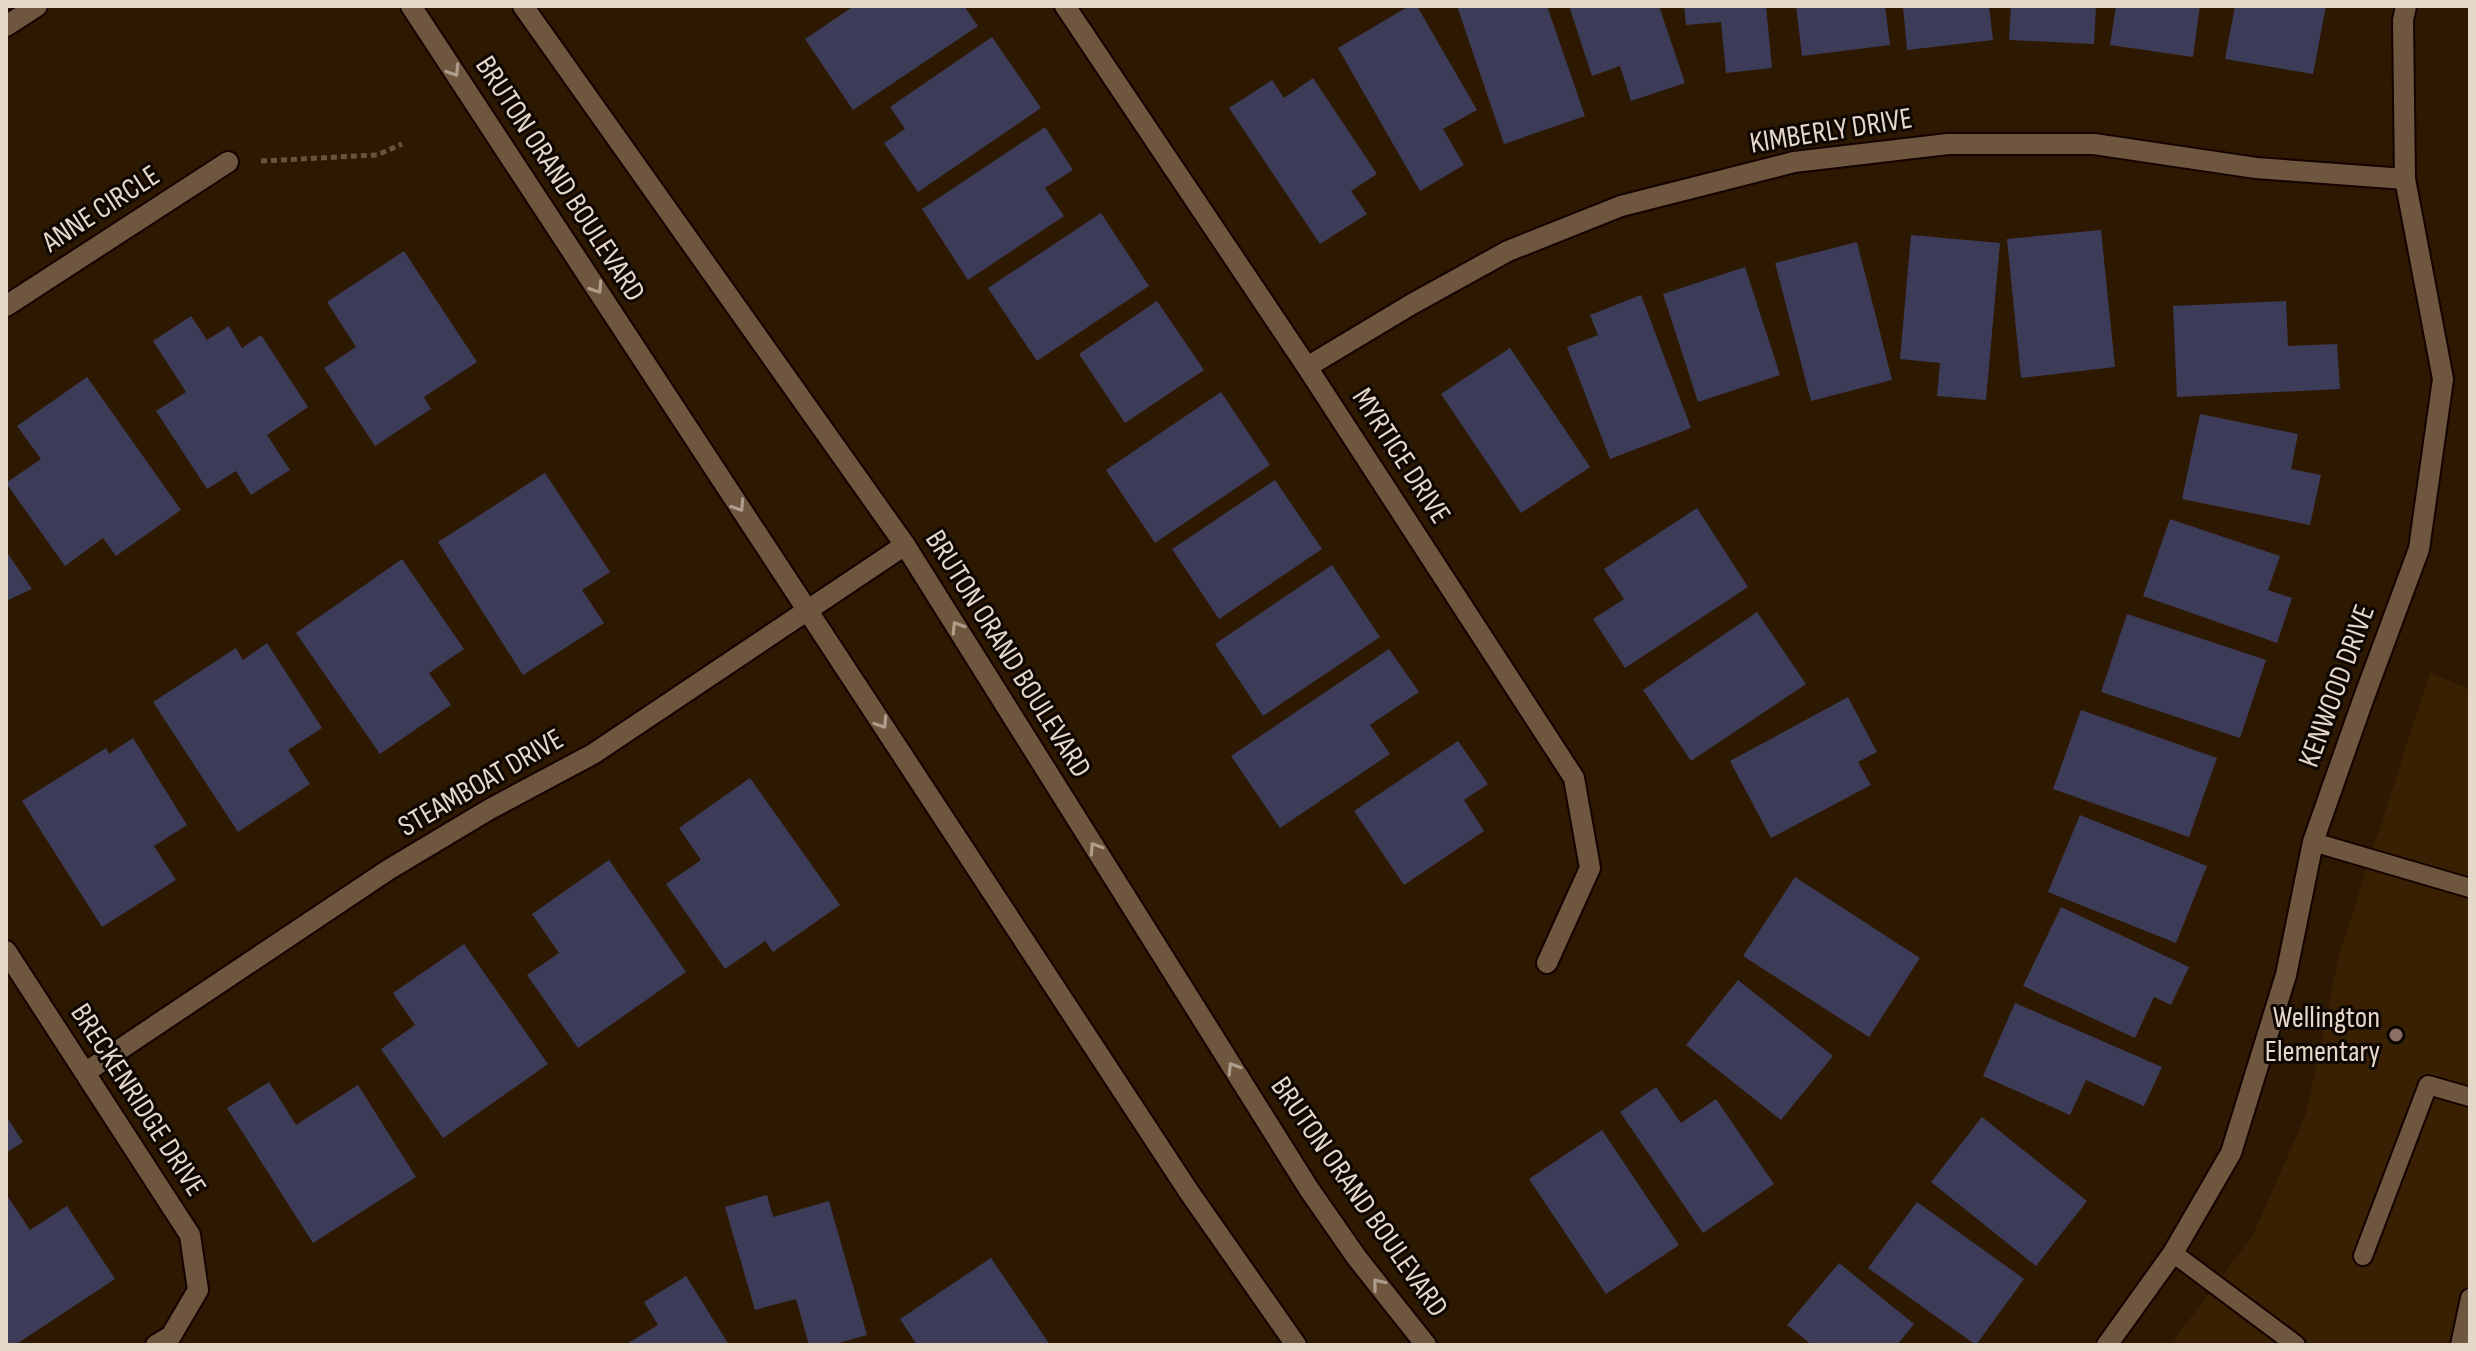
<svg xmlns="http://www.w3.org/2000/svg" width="2476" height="1351" viewBox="0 0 2476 1351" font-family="'Sofia Sans Condensed',sans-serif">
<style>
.built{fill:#3a2002}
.building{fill:#3d3c58}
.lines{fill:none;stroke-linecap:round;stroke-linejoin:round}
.lane-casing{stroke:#140300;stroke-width:22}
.street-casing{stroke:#140300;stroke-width:24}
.secondary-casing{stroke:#140300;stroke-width:24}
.path{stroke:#665440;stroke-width:5;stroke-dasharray:6 4;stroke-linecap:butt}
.lane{stroke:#6e563f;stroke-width:18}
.street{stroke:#6e563f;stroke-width:20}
.secondary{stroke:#6e563f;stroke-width:20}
.oneway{stroke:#af9d8b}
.education-dot{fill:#8d6e63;stroke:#0e0601;stroke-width:3}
.labels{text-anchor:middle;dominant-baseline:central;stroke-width:6;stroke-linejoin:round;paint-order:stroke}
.street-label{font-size:30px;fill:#e5d7ca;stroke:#0e0601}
.poi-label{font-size:30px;fill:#e5d7ca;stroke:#0e0601;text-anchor:end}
</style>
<rect width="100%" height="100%" fill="#2d1802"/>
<path class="built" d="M2430,672L2470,690V1345H2170L2253,1235L2306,1114L2339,955Z"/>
<path class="building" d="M854,6H964L978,26L853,110L805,39Z
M1409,6H1417L1477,110L1443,129L1464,165L1420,191L1338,48Z
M1457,6H1547L1585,116L1504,144Z
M1569,6H1659L1685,83L1631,101L1620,66L1592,76Z
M1684,6H1766L1772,68L1726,73L1721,22L1686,25Z
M1796,6H1885L1890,45L1802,56Z
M1903,6H1989L1993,40L1907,50Z
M2011,6H2096L2094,44L2009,40Z
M2116,6H2200L2193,57L2110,45Z
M2235,6H2326L2313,74L2225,59Z
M992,37L1041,108L918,192L884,143L905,129L890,107Z
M1313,78L1377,174L1351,191L1367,214L1320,244L1229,108L1272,80L1284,98Z
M1045,127L1073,170L1045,188L1064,216L968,280L922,209Z
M1101,213L1149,286L1037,361L988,288Z
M2101,230L2115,367L2021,378L2007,239Z
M1911,235L2000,243L1986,400L1937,396L1940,363L1900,359Z
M1857,242L1892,380L1811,401L1775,263Z
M404,251L477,362L424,397L431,409L375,446L324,368L356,347L327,302Z
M1745,267L1780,375L1698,402L1663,294Z
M1641,295L1691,428L1610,459L1567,347L1598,335L1590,315Z
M1157,301L1204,370L1125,423L1079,354Z
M2286,301L2288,346L2337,344L2340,389L2177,397L2173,306Z
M191,316L207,340L229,326L242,348L261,335L308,407L267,435L290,470L251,495L236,471L207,489L156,411L186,392L153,341Z
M1510,348L1590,467L1521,513L1441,394Z
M87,377L181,510L116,556L103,538L65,566L6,483L41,459L17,426Z
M1221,392L1270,465L1155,543L1106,470Z
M2200,414L2298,434L2291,469L2321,475L2310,525L2182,499Z
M545,473L610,572L582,590L604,623L523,675L438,542Z
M1275,480L1322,549L1219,619L1172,549Z
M1697,508L1748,587L1625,668L1593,619L1624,599L1604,569Z
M2170,519L2280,556L2268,590L2292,598L2277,643L2143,596Z
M6,551L32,589L6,601Z
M402,559L464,649L429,673L451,705L380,754L296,633Z
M1332,565L1380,637L1263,716L1215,644Z
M1757,612L1806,684L1691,761L1643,690Z
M2127,614L2266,660L2240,738L2101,692Z
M267,643L322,728L288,750L310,784L238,832L153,702L236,648L243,660Z
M1389,649L1419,692L1370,725L1390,754L1280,828L1231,756Z
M1848,697L1877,752L1858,762L1871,785L1771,838L1730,761Z
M2081,710L2217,758L2189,837L2053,789Z
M133,738L187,825L154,846L176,880L102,927L22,801L106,748L109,754Z
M1458,741L1488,784L1464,800L1484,831L1404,885L1354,811Z
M750,778L840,905L773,952L765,941L725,969L666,884L701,860L679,828Z
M2080,815L2207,866L2176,943L2048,892Z
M609,860L686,972L578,1048L527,975L559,953L532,914Z
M1795,877L1920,958L1869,1037L1743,956Z
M2061,907L2189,967L2171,1005L2154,997L2135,1038L2023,986Z
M464,944L548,1064L443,1138L381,1049L415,1025L393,993Z
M1738,980L1833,1056L1781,1120L1686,1045Z
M2015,1003L2162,1067L2144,1106L2086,1080L2070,1115L1983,1076Z
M269,1082L296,1125L358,1085L416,1177L313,1243L227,1108Z
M1656,1087L1681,1123L1716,1099L1774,1184L1703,1233L1620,1112Z
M6,1116L23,1142L6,1153Z
M1982,1117L2087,1201L2036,1266L1931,1182Z
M1602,1130L1679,1245L1606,1294L1529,1179Z
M6,1194L30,1230L67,1206L115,1279L15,1345H6Z
M767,1195L773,1217L829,1201L867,1335L832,1345H809L796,1299L755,1310L725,1207Z
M1917,1202L2024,1279L1976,1345L1868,1268Z
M991,1258L1050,1345H917L900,1319Z
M1839,1263L1914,1324L1897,1345H1812L1787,1325Z
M686,1276L729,1345H625L658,1325L644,1302Z"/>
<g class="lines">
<defs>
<path id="lane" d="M2313,842L2470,888
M2173,1253L2296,1345
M2363,1256L2428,1085L2470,1097
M2460,1345L2470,1298"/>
<path id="street" d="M1065,6L1307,367L1574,778L1590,868L1547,963
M6,306L228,162
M1307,367L1412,304L1508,251L1621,206L1794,162L1948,144H2094L2256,168L2405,179
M6,951L190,1235L198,1290L171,1336L156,1345
M86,1072L388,870L490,809L593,754L905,545
M2107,1345L2173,1253L2231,1153L2286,975L2313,842L2363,700L2419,549L2443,379L2405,179L2403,20L2406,6"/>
<path id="secondary" d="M411,6L1189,1192L1296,1345
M523,6L905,545L1309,1189L1357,1258L1426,1345
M6,26L37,6"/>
</defs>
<use href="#lane" class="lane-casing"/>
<use href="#street" class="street-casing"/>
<use href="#secondary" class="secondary-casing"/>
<path class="path" d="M261,161L377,155L402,144"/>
<use href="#lane" class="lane"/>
<use href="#street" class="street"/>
<use href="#secondary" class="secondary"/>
</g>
<defs><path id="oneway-chevron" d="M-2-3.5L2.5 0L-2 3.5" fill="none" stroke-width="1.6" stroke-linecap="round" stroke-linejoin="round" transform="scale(2)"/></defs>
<g class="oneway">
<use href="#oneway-chevron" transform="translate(454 71) rotate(57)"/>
<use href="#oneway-chevron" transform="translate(597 288) rotate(57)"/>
<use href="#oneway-chevron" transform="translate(739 506) rotate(57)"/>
<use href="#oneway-chevron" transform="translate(957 627) rotate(-122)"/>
<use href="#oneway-chevron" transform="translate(882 723) rotate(57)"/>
<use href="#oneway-chevron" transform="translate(1095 848) rotate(-122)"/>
<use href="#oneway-chevron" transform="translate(1233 1068) rotate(-122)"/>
<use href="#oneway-chevron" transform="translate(1378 1284) rotate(-129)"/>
</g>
<circle class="education-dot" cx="2396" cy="1035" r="8"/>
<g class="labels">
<g class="street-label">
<text transform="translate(1831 131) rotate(-9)">KIMBERLY DRIVE</text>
<text transform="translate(560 179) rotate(57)">BRUTON ORAND BOULEVARD</text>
<text transform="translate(101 209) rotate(-33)">ANNE CIRCLE</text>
<text transform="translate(1401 456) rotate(57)">MYRTICE DRIVE</text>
<text transform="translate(1008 654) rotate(58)">BRUTON ORAND BOULEVARD</text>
<text transform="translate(2337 686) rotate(-70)">KENWOOD DRIVE</text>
<text transform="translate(481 783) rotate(-30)">STEAMBOAT DRIVE</text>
<text transform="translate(138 1100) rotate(57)">BRECKENRIDGE DRIVE</text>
<text transform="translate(1359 1197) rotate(55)">BRUTON ORAND BOULEVARD</text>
</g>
<g class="poi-label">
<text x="2380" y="1018">Wellington<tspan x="2380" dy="34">Elementary</tspan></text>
</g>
</g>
<rect width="2476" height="1351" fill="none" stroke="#e5d7ca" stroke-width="16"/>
</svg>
